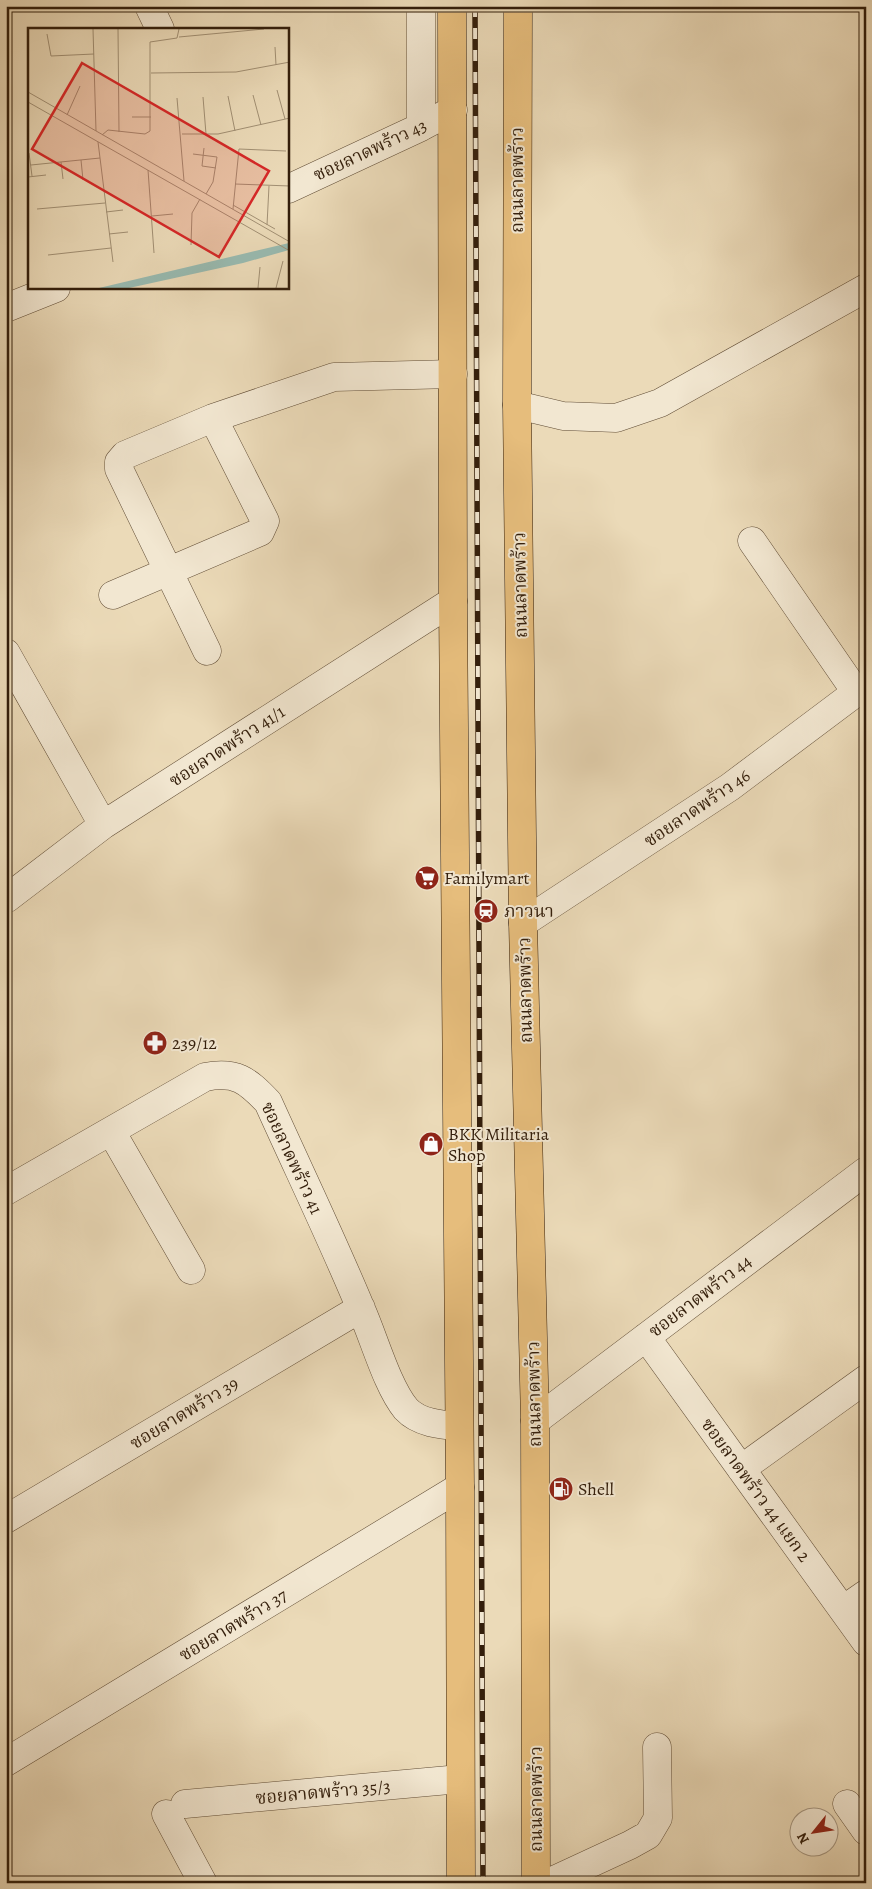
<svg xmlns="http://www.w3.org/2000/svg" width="872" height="1889" viewBox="0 0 872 1889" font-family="Alegreya,'Noto Serif Thai',serif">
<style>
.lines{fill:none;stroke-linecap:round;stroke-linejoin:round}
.minor-casing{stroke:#614d36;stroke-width:29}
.major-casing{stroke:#331e0b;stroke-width:29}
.minor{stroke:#f2e7d1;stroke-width:28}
.major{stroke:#e6bd7c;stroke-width:28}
.rail-casing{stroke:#331e0b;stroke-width:5.5}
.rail{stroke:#f2e7d1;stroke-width:4;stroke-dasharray:11;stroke-linecap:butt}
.labels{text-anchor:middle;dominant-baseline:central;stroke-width:4;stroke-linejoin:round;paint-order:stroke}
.street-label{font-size:18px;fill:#331e0b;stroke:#f2e7d1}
.poi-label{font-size:18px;fill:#331e0b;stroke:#f2e7d1;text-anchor:start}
.inset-road{fill:none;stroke:#a18f73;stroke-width:1}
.view{fill:#d62828;fill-opacity:0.15;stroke:#d62828;stroke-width:2.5}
.inset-edge{fill:none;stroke:#331e0b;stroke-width:2.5}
</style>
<rect width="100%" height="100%" fill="#ebdab8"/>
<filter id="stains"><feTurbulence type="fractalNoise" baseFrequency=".004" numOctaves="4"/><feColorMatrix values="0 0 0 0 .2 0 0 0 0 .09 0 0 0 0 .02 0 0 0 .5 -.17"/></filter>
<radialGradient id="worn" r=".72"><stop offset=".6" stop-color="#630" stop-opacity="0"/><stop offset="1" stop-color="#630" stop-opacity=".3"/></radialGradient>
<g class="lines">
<defs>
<path id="minor" d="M149,6L160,29
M421,6V127
M288,189L421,127L453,110
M6,308L56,288
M517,405L563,416L616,418L660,403L866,288
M752,541L856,692
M113,595L260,532L265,521L213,418
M207,651L119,469V462L125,455L213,418L334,377L453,374
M6,653L103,825
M6,899L103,825L453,601
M523,923L730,787L866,685
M111,1131L191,1270
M6,1191L205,1077C236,1071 247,1080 268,1102C299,1171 332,1239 361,1309C374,1338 387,1386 406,1409C419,1423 441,1425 459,1426
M646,1337L866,1642
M535,1421L866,1171
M741,1469L866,1379
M6,1519L361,1308
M843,1610L866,1594
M6,1762L460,1487
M185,1804L460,1779
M847,1804L866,1831
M166,1814L203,1883
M548,1883L630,1845L648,1835L658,1818L657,1747"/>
<path id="major" d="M452,6L453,601L460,1487L461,1883
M518,6L517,405L523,923L535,1421L536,1883"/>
</defs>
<use href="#minor" class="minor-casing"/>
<use href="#major" class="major-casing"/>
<use href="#minor" class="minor"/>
<use href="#major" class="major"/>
<defs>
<path id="rail" d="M475,6L483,1883"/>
</defs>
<use href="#rail" class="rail-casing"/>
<use href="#rail" class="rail"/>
</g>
<defs>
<symbol id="supermarket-disc" viewBox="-11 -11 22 22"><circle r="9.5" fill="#8f2418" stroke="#f2e7d1"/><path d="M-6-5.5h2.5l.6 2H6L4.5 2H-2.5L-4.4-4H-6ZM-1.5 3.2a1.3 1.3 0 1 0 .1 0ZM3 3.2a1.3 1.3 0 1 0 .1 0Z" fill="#fff"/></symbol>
<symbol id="station-disc" viewBox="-11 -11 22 22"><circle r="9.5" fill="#8f2418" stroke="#f2e7d1"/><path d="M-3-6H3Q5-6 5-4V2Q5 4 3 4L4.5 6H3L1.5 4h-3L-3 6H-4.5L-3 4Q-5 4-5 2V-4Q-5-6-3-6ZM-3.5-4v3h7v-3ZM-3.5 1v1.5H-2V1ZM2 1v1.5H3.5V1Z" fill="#fff"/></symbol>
<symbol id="pharmacy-disc" viewBox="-11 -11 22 22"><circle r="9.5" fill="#8f2418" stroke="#f2e7d1"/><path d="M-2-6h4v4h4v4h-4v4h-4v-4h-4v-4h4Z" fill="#fff"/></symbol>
<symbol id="shop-disc" viewBox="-11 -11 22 22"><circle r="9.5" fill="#8f2418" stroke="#f2e7d1"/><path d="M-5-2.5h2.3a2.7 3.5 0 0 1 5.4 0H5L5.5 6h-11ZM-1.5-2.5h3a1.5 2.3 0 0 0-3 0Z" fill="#fff"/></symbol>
<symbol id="fuel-disc" viewBox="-11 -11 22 22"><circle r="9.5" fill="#8f2418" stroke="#f2e7d1"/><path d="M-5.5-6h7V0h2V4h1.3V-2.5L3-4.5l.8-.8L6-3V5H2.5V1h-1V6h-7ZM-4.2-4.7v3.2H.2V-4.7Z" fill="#fff"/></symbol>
</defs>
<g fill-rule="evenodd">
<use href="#supermarket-disc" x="413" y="864" width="28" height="28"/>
<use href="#station-disc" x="472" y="897" width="28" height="28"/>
<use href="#pharmacy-disc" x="141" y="1029" width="28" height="28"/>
<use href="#shop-disc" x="417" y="1130" width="28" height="28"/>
<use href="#fuel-disc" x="547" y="1475" width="28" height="28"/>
</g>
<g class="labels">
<g class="street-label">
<text transform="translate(370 150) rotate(-25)">ซอยลาดพร้าว 43</text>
<text transform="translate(517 180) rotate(-90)">ถนนลาดพร้าว</text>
<text transform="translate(520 585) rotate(-91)">ถนนลาดพร้าว</text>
<text transform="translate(227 746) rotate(-33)">ซอยลาดพร้าว 41/1</text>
<text transform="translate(697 808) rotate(-34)">ซอยลาดพร้าว 46</text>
<text transform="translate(525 990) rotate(-91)">ถนนลาดพร้าว</text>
<text transform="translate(292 1158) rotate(65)">ซอยลาดพร้าว 41</text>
<text transform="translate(700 1296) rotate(-37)">ซอยลาดพร้าว 44</text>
<text transform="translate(534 1394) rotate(-91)">ถนนลาดพร้าว</text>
<text transform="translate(184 1413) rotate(-31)">ซอยลาดพร้าว 39</text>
<text transform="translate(756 1490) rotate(54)">ซอยลาดพร้าว 44 แยก 2</text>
<text transform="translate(233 1625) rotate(-31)">ซอยลาดพร้าว 37</text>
<text transform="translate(323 1792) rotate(-5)">ซอยลาดพร้าว 35/3</text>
<text transform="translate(536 1799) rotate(-90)">ถนนลาดพร้าว</text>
</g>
<g class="poi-label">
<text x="444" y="878">Familymart</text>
<text x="504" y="911">ภาวนา</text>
<text x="172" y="1043">239/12</text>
<text x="448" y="1134">BKK Militaria<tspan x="448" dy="21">Shop</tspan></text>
<text x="578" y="1489">Shell</text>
</g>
</g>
<g transform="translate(28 28)">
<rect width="261" height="261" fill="#ebdab8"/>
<path d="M261,215V222L215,235L101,260H71Z" fill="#98bab0"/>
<path class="inset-road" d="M65,1L68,103M90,1L91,104M19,6L23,28L66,26M151,9L236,1M247,19L248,37M123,45L208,44L262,34M249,62L257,91M0,64L262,214M225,67L233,97M200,68L207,103M175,69L178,106M149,70L156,153M0,74L262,223M39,87L52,58M104,89H123M154,106H190L262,90M74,107L80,102L117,106L122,103V14L149,10L151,1M70,114L85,234M176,120L174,138L188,140M1,125L4,148M165,126L189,129L185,154L178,166M53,132L55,152M33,134L35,151M3,137L72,130M120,142L126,225M0,149L18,147M207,156L262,158M205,177L247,201M9,181L77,175M205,181L211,121L258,123M78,184L95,182M124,188L145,186M239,197L241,158M81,206L100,204M163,217L164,185L172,171M20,227L83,220M230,260L232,239M248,260L255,233"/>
<path class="view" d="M54,35L241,143L191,229L4,121Z"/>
<rect width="261" height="261" class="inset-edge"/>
</g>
<rect width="872" height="1889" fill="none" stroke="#ebdab8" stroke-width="25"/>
<rect x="8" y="8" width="857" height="1874" fill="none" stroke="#331e0b" stroke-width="2.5"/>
<rect x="12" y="12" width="847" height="1864" fill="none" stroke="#331e0b"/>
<g transform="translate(814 1832) rotate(240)"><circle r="24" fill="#f2e7d1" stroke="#a69782"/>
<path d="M0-4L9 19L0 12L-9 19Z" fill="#8f2418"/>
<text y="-8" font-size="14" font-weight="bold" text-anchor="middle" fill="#331e0b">N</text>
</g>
<rect width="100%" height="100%" filter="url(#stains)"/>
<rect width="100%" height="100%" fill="url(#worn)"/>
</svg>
